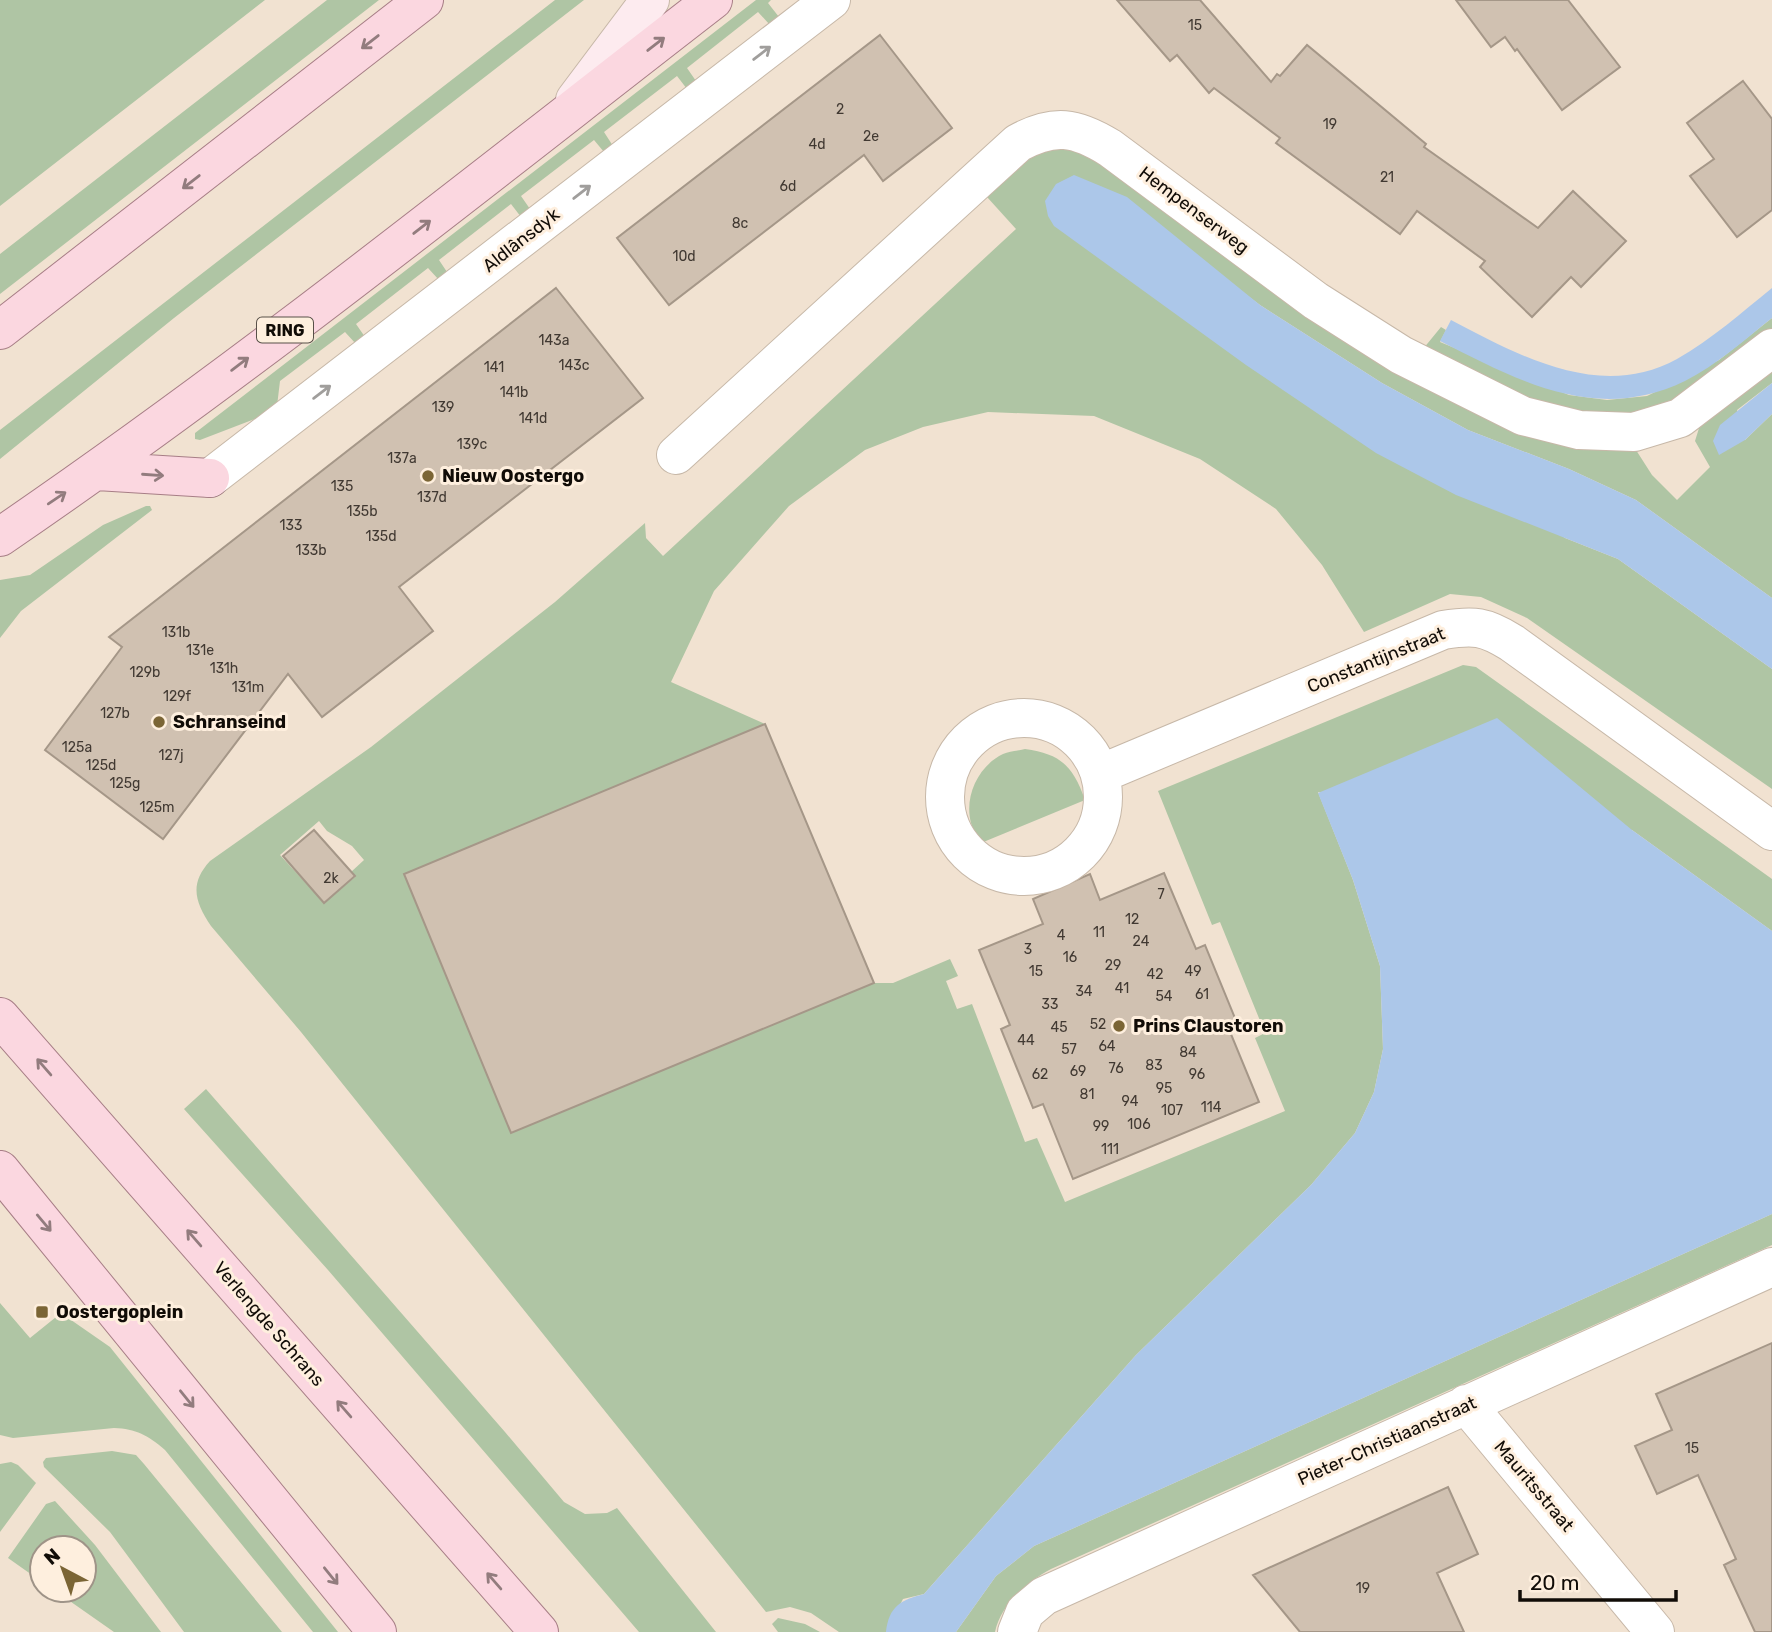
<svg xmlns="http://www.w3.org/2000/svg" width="1772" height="1632" viewBox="0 0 1772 1632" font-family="Rubik,sans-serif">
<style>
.green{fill:#afc5a4;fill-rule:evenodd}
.water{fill:#acc7e9}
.building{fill:#d0c1b1;stroke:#a59788;stroke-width:2}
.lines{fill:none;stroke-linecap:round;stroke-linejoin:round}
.street-casing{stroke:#c7b8a8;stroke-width:40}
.secondary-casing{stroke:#c7b8a8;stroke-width:40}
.primary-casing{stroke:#a77e86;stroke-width:40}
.street{stroke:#fff;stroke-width:38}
.secondary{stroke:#fdebef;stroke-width:38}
.primary{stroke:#fbd7e0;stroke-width:38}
.oneway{stroke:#927c7e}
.oneway2{stroke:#a09e9c}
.poi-dot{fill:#7b6535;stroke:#feefde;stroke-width:2.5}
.labels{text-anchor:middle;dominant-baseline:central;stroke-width:6;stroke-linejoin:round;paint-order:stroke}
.number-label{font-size:14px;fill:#413932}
.shield{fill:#feefde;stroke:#585048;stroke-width:2}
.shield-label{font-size:16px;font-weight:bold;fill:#110c07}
.street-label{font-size:18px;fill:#110c07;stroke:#feefde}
.poi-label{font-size:18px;font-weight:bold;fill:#110c07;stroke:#feefde;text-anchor:start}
</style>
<rect width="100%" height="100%" fill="#f1e2d1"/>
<path class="green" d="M0,0H265L0,206Z
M327,0H379L0,294V254Z
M555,0H584L174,318L0,459V430Z
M756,0H771L768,3L779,17L770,25L758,12L687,68L696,81L687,89L677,76L604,132L613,146L604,152L594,140L521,196L530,209L521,217L511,204L439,260L449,275L439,280L428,268L356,324L365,337L356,344L345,332L280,381L277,406L273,412L200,440L195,439V433Z
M1040,148H1083L1308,312L1636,450L1652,475L1677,500L1710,467L1695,441L1700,425L1772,367V383L1737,410L1745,440L1772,414V598L1636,500L1569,469L1468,430L1382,383L1260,305L1098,184L1565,538L1618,559L1772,669V789L1527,618L1481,597L1450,594L1364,632L1322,565L1276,509L1200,459L1094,416L988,412L923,427L865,450L789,506L714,591L671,682L765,724L404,874L511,1133L874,983H893L950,959L958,976L946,981L957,1009L972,1004L1025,1142L1037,1138L1065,1202L1285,1111L1255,1038L1265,1033L1220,922L1212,925L1158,791L1463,665L1476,667L1772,879V931L1632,830L1318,792L1353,880L1380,966L1383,1049L1374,1092L1355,1133L1311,1185L1136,1355L924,1594L903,1599L886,1632H839L811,1613L790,1607L766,1612L301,1032L211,926C195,902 189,884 210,861L371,747L555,602L645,523L646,538L663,556L1016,229L987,197ZM319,821L327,831L352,846L364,860L351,872L355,877L324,903L280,855Z
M1772,318V333L1669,404L1631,415L1581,417L1526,404L1423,349L1441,327L1446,330L1440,342L1569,395L1607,400L1647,396L1719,360Z
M146,506H150L152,510L21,611L0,638V580L30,575L103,525Z
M1025,749C1061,754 1073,766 1085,800L981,843C978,837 973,830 971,823C964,797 978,766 1003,754C1010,751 1018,751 1025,749Z
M206,1089L505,1432L564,1502L585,1514L607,1513L617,1508L716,1632H639L328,1270L184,1109Z
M1772,1214V1245L1051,1569C1027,1582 1001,1604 995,1632H956L996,1576L1034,1546Z
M0,1303L30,1338L61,1313L110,1347L338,1632H313L165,1450C148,1435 136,1429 114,1428L13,1438L0,1435Z
M112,1451L136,1455L144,1464L282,1632H184L110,1532L44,1467L43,1462L46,1458Z
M11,1462L18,1465L36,1483L0,1532V1464Z
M55,1501L95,1545L161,1632H114L54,1590H84V1548H42V1582L8,1558L46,1504Z
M778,1618L805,1624L820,1632H778L772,1624Z"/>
<path class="water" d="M1074,175L1127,197L1260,305L1382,383L1468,430L1569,469L1636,500L1772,598V669L1618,559L1456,495L1376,453L1246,365L1054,226L1048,216L1045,201L1056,184Z
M1772,288V318C1744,340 1717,365 1685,381C1596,424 1519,381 1440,341L1451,320C1520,356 1600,401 1677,359C1712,339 1741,313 1772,288Z
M1772,383V414L1745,440L1719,455L1713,441L1720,425Z
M1497,718L1632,830L1772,931V1214L1034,1546L996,1576L956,1632H886C889,1606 901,1600 924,1594L1136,1355L1311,1185L1355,1133L1374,1092L1383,1049L1380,966L1353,880L1318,793Z"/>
<path class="building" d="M1117,0H1200L1271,82L1277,74L1280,76L1307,45L1426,144L1424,147L1538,228L1573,191L1626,241L1581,287L1571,277L1532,317L1480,267L1485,261L1417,211L1400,234L1276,143L1280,138L1214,88L1209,93L1177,55L1170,61Z
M1456,0H1568L1620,67L1562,110L1517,49L1515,51L1505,37L1491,47Z
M880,35L952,128L883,181L864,155L669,305L617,238Z
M1743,81L1772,119V210L1737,237L1690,176L1714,159L1687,123Z
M556,288L643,398L399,587L433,631L322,717L288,674L163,839L45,750L122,647L109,637Z
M765,724L874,983L511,1133L404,874Z
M314,830L355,876L324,903L283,856Z
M1164,873L1196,949L1205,945L1237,1023L1228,1027L1259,1102L1073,1179L1043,1104L1033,1108L1001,1029L1010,1025L979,950L1043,924L1033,899L1090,874L1100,900Z
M1772,1343V1632H1755L1724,1565L1736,1559L1698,1475L1657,1494L1635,1446L1672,1430L1656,1394Z
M1448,1487L1478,1554L1437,1573L1464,1632H1300L1253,1575Z"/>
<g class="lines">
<defs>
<path id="street" d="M676,455L1018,143C1054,123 1076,127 1110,148L1316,301L1401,355L1523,416L1579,430L1634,432L1680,418L1772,348
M210,478L831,0
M945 797a79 79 0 1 1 158 0a79 79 0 1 1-158 0Z
M1100,774L1443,630C1474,625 1485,626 1512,643L1772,831
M1466,1404L1655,1632
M1017,1632L1025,1612L1044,1596L1772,1267"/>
<path id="secondary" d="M575,100L650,0"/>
<path id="primary" d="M0,330L424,0
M97,471L210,478
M0,537C246,369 478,182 713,0
M0,1017L539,1632
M0,1170L377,1632"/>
</defs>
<use href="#street" class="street-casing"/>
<use href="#secondary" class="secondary-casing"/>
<use href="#primary" class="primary-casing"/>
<use href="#street" class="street"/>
<use href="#secondary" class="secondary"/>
<use href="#primary" class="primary"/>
</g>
<defs><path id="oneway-shaft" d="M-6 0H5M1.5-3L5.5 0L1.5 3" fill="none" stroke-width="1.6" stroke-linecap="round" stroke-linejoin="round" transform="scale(1.75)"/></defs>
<g class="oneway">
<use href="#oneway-shaft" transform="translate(370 42) rotate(142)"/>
<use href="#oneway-shaft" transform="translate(656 44) rotate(-38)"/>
<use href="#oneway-shaft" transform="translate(191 182) rotate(142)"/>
<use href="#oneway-shaft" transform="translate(422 227) rotate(-38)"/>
<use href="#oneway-shaft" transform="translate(240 364) rotate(-37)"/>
<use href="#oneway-shaft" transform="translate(153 475) rotate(4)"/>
<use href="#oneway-shaft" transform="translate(57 498) rotate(-34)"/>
<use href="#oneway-shaft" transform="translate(44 1067) rotate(-131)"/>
<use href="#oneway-shaft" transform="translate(44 1223) rotate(50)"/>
<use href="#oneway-shaft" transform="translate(194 1238) rotate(-131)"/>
<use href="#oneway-shaft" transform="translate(187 1399) rotate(51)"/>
<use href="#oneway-shaft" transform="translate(344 1409) rotate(-131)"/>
<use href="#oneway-shaft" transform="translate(331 1576) rotate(51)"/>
<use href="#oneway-shaft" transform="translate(494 1581) rotate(-131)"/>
</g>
<g class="oneway2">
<use href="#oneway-shaft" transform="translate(762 53) rotate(-38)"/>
<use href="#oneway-shaft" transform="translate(582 192) rotate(-38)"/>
<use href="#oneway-shaft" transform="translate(322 392) rotate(-37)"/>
</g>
<g class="poi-dot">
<circle cx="428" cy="476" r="7"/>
<circle cx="159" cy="722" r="7"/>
<circle cx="1119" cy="1026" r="7"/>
<rect x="35" y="1305" width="14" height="14" rx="3.5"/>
</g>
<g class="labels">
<g class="number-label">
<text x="1195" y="25">15</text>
<text x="840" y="109">2</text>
<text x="1330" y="124">19</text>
<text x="871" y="136">2e</text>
<text x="817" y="144">4d</text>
<text x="1387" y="177">21</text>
<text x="788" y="186">6d</text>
<text x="740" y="223">8c</text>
<text x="684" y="256">10d</text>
<text x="554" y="340">143a</text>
<text x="574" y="365">143c</text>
<text x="494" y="367">141</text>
<text x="514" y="392">141b</text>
<text x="443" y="407">139</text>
<text x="533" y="418">141d</text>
<text x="472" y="444">139c</text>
<text x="402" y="458">137a</text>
<text x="342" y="486">135</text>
<text x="432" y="497">137d</text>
<text x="362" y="511">135b</text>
<text x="291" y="525">133</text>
<text x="381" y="536">135d</text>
<text x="311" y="550">133b</text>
<text x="176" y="632">131b</text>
<text x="200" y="650">131e</text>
<text x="224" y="668">131h</text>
<text x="145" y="672">129b</text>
<text x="248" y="687">131m</text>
<text x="177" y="696">129f</text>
<text x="115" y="713">127b</text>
<text x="77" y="747">125a</text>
<text x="171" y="755">127j</text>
<text x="101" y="765">125d</text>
<text x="125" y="783">125g</text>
<text x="157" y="807">125m</text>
<text x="331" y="878">2k</text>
<text x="1161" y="894">7</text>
<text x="1132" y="919">12</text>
<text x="1099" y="932">11</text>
<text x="1061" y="935">4</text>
<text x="1141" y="941">24</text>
<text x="1028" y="949">3</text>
<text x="1070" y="957">16</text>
<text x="1113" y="965">29</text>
<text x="1036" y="971">15</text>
<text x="1193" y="971">49</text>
<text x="1155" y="974">42</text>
<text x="1122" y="988">41</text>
<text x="1084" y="991">34</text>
<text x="1202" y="994">61</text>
<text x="1164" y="996">54</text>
<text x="1050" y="1004">33</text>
<text x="1098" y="1024">52</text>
<text x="1059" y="1027">45</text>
<text x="1026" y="1040">44</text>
<text x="1107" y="1046">64</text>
<text x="1069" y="1049">57</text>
<text x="1188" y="1052">84</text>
<text x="1154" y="1065">83</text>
<text x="1116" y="1068">76</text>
<text x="1078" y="1071">69</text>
<text x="1040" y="1074">62</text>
<text x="1197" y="1074">96</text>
<text x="1164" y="1088">95</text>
<text x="1087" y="1094">81</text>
<text x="1130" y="1101">94</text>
<text x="1211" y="1107">114</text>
<text x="1172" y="1110">107</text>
<text x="1139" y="1124">106</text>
<text x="1101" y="1126">99</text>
<text x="1110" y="1149">111</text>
<text x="1692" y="1448">15</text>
<text x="1363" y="1588">19</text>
</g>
<rect class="shield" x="257" y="317.5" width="56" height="25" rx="5"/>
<g class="shield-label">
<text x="285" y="330">RING</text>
</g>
<g class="street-label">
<text transform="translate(1194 210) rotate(37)">Hempenserweg</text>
<text transform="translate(521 240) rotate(-38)">Aldlânsdyk</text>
<text transform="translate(1376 660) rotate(-22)">Constantijnstraat</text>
<text transform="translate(269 1324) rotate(49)">Verlengde Schrans</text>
<text transform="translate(1387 1441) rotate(-24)">Pieter-Christiaanstraat</text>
<text transform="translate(1534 1486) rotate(50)">Mauritsstraat</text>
</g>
<g class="poi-label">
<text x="442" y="476">Nieuw Oostergo</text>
<text x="173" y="722">Schranseind</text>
<text x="1133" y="1026">Prins Claustoren</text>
<text x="56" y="1312">Oostergoplein</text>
</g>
</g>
<g transform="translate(63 1569) rotate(319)"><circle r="33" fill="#feefde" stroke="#9f9488" stroke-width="2"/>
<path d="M0-5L12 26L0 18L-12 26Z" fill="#7b6535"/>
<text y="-10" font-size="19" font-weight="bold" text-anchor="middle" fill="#110c07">N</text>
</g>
<path d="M1520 1590v10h156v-10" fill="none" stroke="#110c07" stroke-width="3.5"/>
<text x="1530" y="1590" font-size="21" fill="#110c07" stroke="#feefde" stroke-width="5" paint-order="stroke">20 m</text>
</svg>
